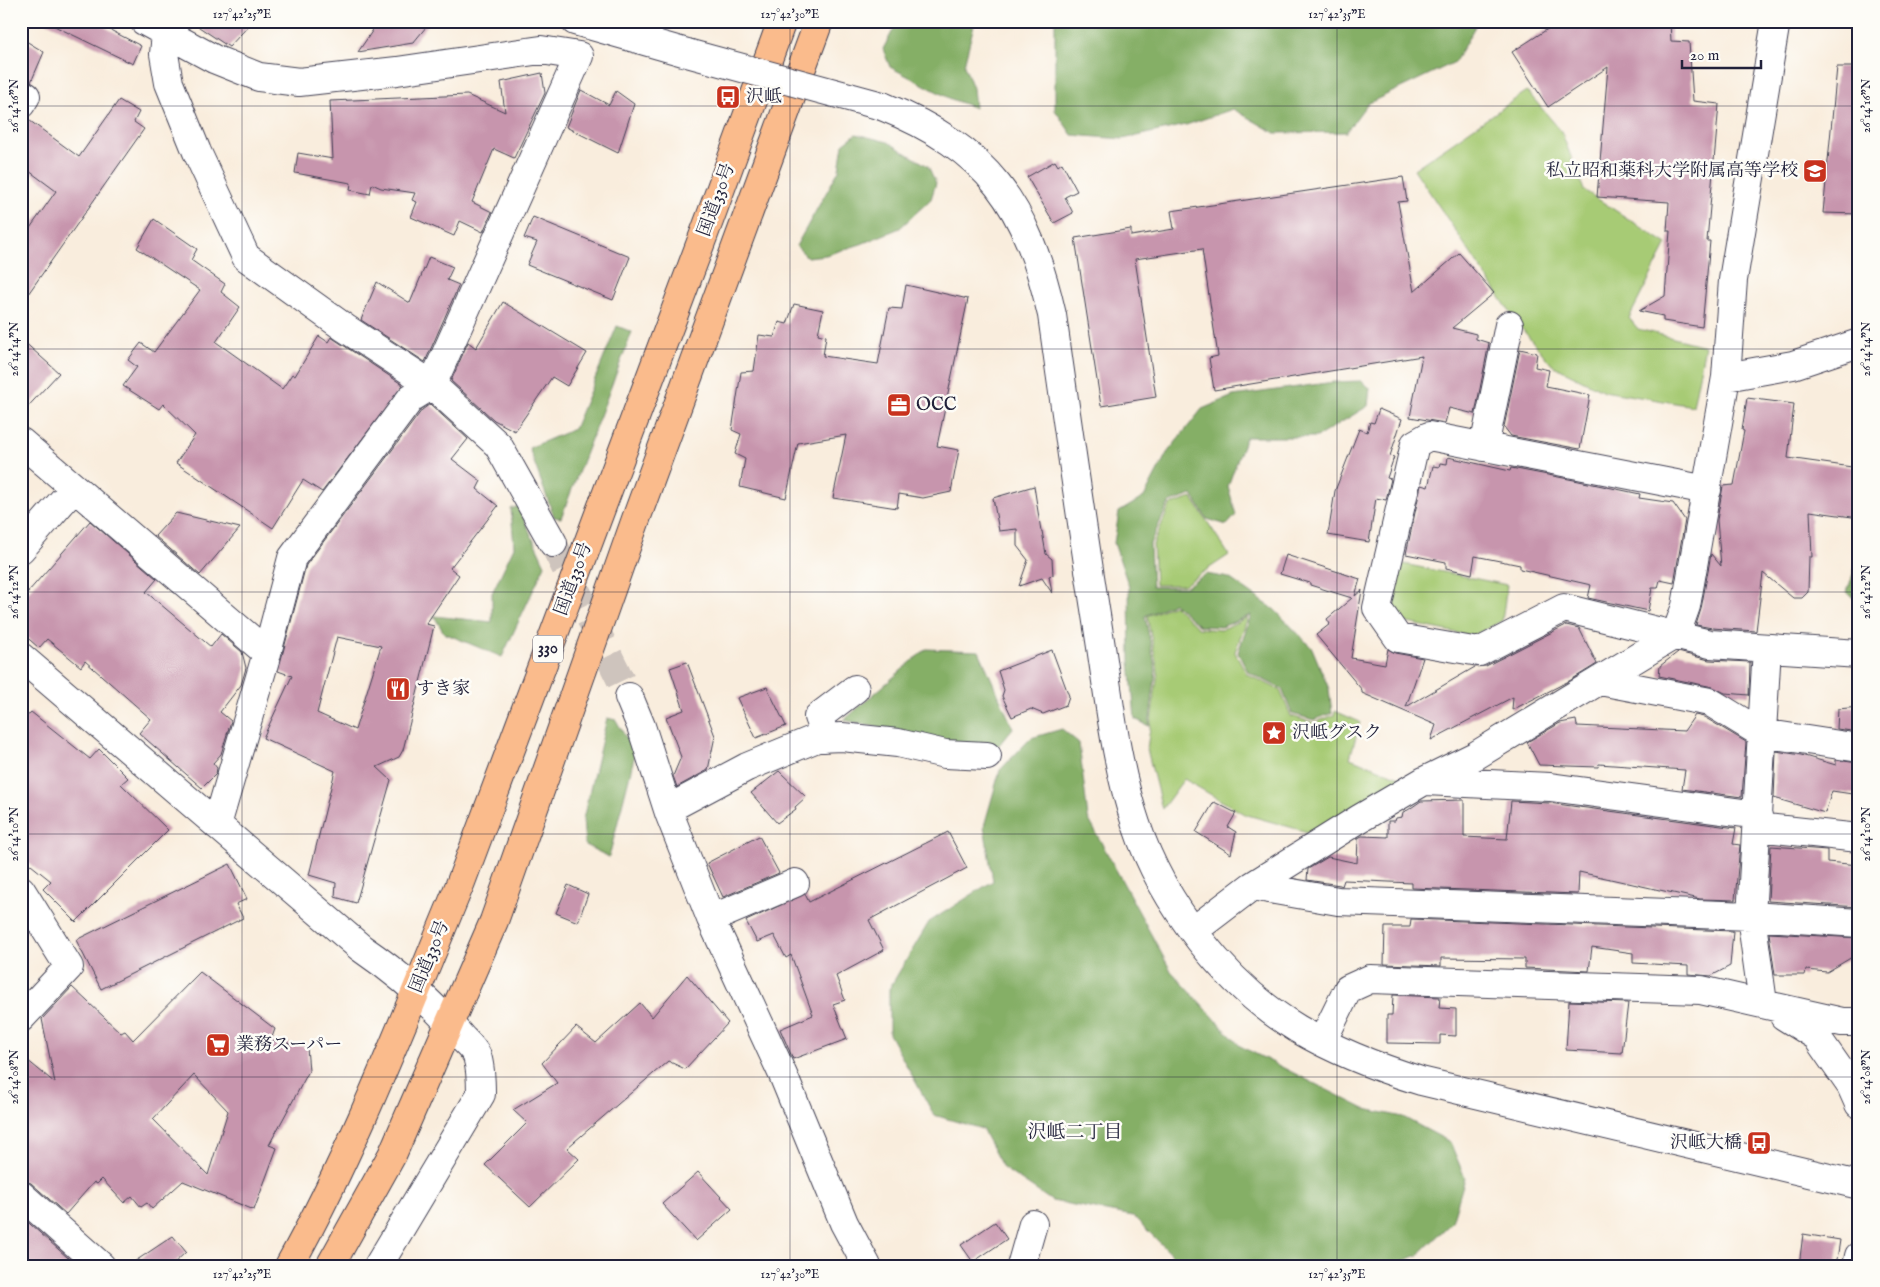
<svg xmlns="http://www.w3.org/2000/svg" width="1880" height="1287" viewBox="0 0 1880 1287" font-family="'IM FELL English','Noto Serif JP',serif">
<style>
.green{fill:#a7cb74;stroke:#647658}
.forest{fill:#85af66;stroke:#546850}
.building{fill:#c795ad;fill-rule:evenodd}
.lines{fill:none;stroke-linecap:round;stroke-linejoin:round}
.minor-tunnel{stroke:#cec4bd;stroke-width:28;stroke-dasharray:28 14;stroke-linecap:butt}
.minor-casing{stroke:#424053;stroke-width:30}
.highway-casing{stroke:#424053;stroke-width:30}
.minor{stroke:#fff;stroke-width:28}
.highway{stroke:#fabb8c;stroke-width:28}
.minor-bridge-casing{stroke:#424053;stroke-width:30;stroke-linecap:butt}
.minor-bridge{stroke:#fff;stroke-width:28}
.ticks{fill:none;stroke:#22223b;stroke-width:1;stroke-opacity:0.45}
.labels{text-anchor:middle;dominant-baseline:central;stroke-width:5;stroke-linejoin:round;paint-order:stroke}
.shield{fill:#fdfcf7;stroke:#646373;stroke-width:1}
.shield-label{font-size:16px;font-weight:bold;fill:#22223b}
.poi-label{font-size:18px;fill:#22223b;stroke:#fdfcf7;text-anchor:start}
.street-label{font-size:18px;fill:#22223b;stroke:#fdfcf7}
.neighbourhood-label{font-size:19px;fill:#22223b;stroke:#fdfcf7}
.neatline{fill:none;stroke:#22223b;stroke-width:2}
.ticks-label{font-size:12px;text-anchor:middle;fill:#22223b}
</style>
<rect width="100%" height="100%" fill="#fdfcf7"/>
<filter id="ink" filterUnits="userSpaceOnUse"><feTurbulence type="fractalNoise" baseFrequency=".02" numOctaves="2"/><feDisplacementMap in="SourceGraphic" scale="10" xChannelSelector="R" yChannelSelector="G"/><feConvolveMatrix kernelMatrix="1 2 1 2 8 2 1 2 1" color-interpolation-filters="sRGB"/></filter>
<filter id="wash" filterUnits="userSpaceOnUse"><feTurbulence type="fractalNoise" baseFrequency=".0096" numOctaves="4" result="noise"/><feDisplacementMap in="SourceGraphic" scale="20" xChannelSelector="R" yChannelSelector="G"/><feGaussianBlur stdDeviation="1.12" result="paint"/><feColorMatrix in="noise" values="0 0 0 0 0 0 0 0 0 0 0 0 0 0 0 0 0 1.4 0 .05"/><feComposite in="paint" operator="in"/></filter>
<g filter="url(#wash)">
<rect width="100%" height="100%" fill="#f9eddd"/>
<path class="green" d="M1527,91L1561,131L1584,190L1667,244L1629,318L1638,329L1705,346L1693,406L1604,391L1552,365L1518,324L1414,169Z
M1192,498L1229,555L1184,585H1155L1153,544L1170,505Z
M1399,563L1507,585L1502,621L1472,636L1398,621L1392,601Z
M1174,605L1198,628L1221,630L1248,617L1235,652L1247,674L1280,690L1291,716L1314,723L1334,715L1335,711L1360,722L1350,758L1405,779L1311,833L1244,814L1184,779L1162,809L1147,749L1158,671L1147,616Z"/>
<path class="forest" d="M898,21H975L964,65L973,88L975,108L951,99L890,67L883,49Z
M1055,21H1478L1455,62L1367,104L1346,132L1275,133L1233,109L1186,125L1123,139L1072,135L1055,110Z
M856,134L888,142L928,166L936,183L931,199L900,228L861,244L826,255L807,257L796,246L839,170L843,144Z
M617,326L632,332L561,518L554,517L529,448L574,429Z
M1361,381L1370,388L1368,406L1317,437H1246L1228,486L1236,515L1227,525L1207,519L1192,495L1169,503L1150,544L1152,587H1185L1206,574L1229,578L1275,610L1312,648L1329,689L1332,713L1314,720L1292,714L1282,689L1248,672L1238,652L1251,615L1221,627L1199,626L1174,603L1145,616L1156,670L1149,726L1135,719L1130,662L1129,587L1114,543L1119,512L1144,497L1167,453L1202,409L1233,396L1334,382Z
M518,506L545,565L502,657L444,633L434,616L492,622V593L514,547L511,509Z
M1859,556V604L1847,592Z
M926,649L979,651L1013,728L993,752L844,720Z
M607,718L616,720L635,754L609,857L585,845L583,819Z
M1062,729L1079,743L1088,818L1171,971L1240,1046L1365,1109L1403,1117L1450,1142L1465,1178L1452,1222L1418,1255L1389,1266H1183L1133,1216L1052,1201L1003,1168L982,1129L934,1115L889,1034V989L929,922L993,881L984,826L1000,770L1031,738Z"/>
<g id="blocks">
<path class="building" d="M44,21H93L141,46L133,64Z
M190,21H253L229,47Z
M379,21H431L413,43L358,52Z
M1560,21H1670L1671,41L1689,42L1693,101L1719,104L1707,241H1710L1702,327L1663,321V316L1639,311L1665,296L1670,231H1667L1669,202L1597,197L1608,67L1548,107L1512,52Z
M21,38L44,52L31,82H21Z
M1837,67H1859V214L1823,213Z
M542,73L545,93L514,158L494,149L472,202L492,212L483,232L460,221L454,236L411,217L417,202L412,200L415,193L381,188L372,184L370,194L350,190L351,183L295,173L298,153L333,159L330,101L467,95L505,112L501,82Z
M581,90L609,105L616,91L634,104L618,153L566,127Z
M119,100L139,112L134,122L144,129L21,304V241L56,191L21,165V120L26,118L79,157Z
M1055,161L1058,166L1062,163L1077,191L1065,197L1073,213L1054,223L1027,177Z
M1403,177L1407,201L1398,202L1414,292L1459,253L1494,293L1452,328L1476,334V339L1489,343L1475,414L1449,408L1445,423L1410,417L1422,356L1214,390L1209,358L1218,356L1202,249L1135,259L1156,397L1101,406L1075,238L1131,229V236L1174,229L1171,211Z
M533,217L630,257L613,300L527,265L537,242L524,238Z
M154,219L197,249L191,260L225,284L221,292L240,307L216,342L282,389L292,374L295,376L319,336L328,342L331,337L403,385L322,492L303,480L273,528L176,463L195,435L163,404L159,409L123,386L137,367L128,360L141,343L154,352L200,290L137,248Z
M429,257L453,267L447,280L459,285L425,362L361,320L377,282L410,303Z
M906,285L968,299L937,446L959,450L951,492L923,498L899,494L897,508L833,498L846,435L798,443L786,498L740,487L745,459L735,454L741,434L732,430L741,372L754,371L759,335L774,337L779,322L787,324L794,304L823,310L818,334L826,336L823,356L878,364L889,308L902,309Z
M503,302L587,353L567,386L552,377L515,431L494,420L451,381L468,342L476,348Z
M21,339L59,373L21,414Z
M1520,349L1537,353L1535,367L1549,370L1546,386L1590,395L1580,449L1511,436L1504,427Z
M1747,398L1794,404L1788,458L1859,468V518L1810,511L1812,557H1809L1808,592L1802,598H1793L1763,573L1756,631L1712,628L1696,625L1701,609L1711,554L1721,566L1717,520L1723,486L1734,485L1744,431L1742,430Z
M430,404L468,439L452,459L481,481L477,489L498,506L450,568L459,575L426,624L434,626L403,750L399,757L377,767L391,780L356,903L335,897L336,883L309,875L335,771L263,738L292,676L278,671L306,565L422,410ZM337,637L381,646L355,730L317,713Z
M1379,409L1402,419L1390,456L1394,457L1387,478L1391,479L1386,500L1376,498L1369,542L1328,535L1335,491L1359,429L1367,432L1370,422L1374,423Z
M1448,457L1510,471L1511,468L1574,480L1640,494L1639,498L1673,503L1685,520L1674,583L1660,580L1658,588H1652L1648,611L1588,598L1591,585L1520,569V565L1475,556L1472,574L1446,568V562L1406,554L1421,485L1428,487L1433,466L1439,467L1440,463L1447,464Z
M1034,486L1041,531H1042L1046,554L1052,559L1053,575L1049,576L1052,593L1042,578L1019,586L1028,560L1017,546V529L999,531L993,498Z
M176,513L240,528L200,575L155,536Z
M90,521L157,579L146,592L211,647L221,634L242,652L246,668L241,685L220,712L231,721L221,754L213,763L217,768L216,774L202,788L139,733L151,719L85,661L81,667L47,639L39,648L21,632V600Z
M1286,555L1360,579L1355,596L1362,590L1351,658L1385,664L1388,649L1395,653L1423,658L1406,707L1475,667L1486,666L1566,625L1579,628L1597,664L1571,680L1512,710L1513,697L1431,740L1436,725L1362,693V690L1316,635L1330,624L1327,619L1352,598L1310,585V583L1280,574Z
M1052,650L1069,696L1066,705L1043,714L1031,709L1012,717L1002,696L1004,690L998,671Z
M1678,652L1709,660L1750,662L1749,695L1725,693L1713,687L1659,676L1660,666Z
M687,662L715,736L708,770L677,787L673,776L681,757L666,717L684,710L670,668Z
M767,687L786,726L756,738L737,698Z
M1859,707V732L1837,729L1838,709Z
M31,712L90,759L99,749L128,778L121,784L168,830L76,922L43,889L51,881L21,857V723Z
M1695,715L1704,717L1746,742L1742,797L1682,789L1685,770L1599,764L1598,767L1539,765L1527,742L1560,723L1576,720L1577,726L1684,731Z
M1776,751L1801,755L1836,765V760L1859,763V795L1832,791L1825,813L1774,798Z
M779,771L806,797L795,807L796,809L777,823L751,793Z
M1464,800V837L1507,839L1511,801L1549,803L1736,828L1733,844L1740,845L1735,900L1700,899L1579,872L1578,894L1412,888V883L1344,880L1342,886L1340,885L1307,880L1308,869L1328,857L1357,863L1358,838L1362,836L1388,837V821H1395L1396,818L1402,817L1403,812L1408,810L1421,801Z
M1214,802L1236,813L1228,827L1236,832L1231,854L1196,832Z
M948,832L967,868L869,920L884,950L836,976L845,1000L833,1004L847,1039L793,1059L780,1029L813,1015L791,955L786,958L774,935L757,942L746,921L805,894L809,902Z
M759,836L779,873L723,897L707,863Z
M1771,846L1827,850V862L1859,865V907L1768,901Z
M230,864L247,899L236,904L243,918L101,989L76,940Z
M568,885L588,894L578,922L556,913Z
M1411,919L1733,931L1730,966L1711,976L1688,974V966L1633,963V953L1592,947L1589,971L1525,968V959L1441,958V966L1384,964L1385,927H1410Z
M1769,933L1859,938V953L1827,972L1806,970L1805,975H1775Z
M200,972L275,1029L271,1040L307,1047L309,1071L269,1145L277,1148L254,1210L183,1181L152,1209L147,1203L141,1207L132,1196L124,1203L102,1179L97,1184L94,1182L66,1214L31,1183L21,1180V1055L55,1083L42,1019L72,987L121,1033L125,1031L133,1040ZM194,1075L228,1111L208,1175L153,1119Z
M687,975L728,1023L685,1069L668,1061L567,1148L579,1159L530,1207L485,1165L527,1123L513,1110L557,1083L542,1063L576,1027L596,1043L640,1003L652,1017Z
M1393,995L1440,997L1439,1008L1456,1009V1036L1440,1035V1044L1387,1043V1015H1392Z
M1569,1001L1628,1003L1622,1053L1566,1050Z
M698,1172L732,1209L696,1241L662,1204Z
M21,1216L77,1266H21Z
M995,1222L1007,1239L973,1262L961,1245Z
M1803,1234L1840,1240L1836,1266H1799Z
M173,1236L186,1252L171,1266H128Z"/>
</g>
</g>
<g filter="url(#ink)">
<use href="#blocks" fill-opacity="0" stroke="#424053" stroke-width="1"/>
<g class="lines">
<path class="minor-tunnel" d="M553,543L629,697"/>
<defs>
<path id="minor" d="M144,21L214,59L259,77L299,82L397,71L541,50L579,56L432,385L411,398L292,558L267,653L217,825
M575,21L687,53
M166,34L164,54L169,83L197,152L246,257L345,328L432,385L498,445L553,543
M21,104L26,96
M882,106C989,149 1027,205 1052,315C1067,421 1082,528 1099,634C1109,697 1115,762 1136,824C1162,903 1226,986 1298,1029C1337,1052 1379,1068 1421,1081L1859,1185
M1726,377L1793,365L1859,343
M21,442L267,653
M1484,447L1509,325
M1707,490L1429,436L1415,444L1377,608L1398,638L1479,652L1564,608L1710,644L1859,654
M21,549L74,488
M21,657L361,948C399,974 433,1003 462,1038C467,1043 474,1049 477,1056C481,1068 481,1082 481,1094L378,1266
M1600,681L1710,702L1761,733L1859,748
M629,697L641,726L669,813L711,919L783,1075L844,1223L867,1266
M826,738L818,717L855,689
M1426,781L1550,787L1758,815
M668,809L747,767L817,738L842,737L898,743L945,754L987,756
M1757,827L1859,838
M1252,886L1338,901L1751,916L1859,923
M21,890L69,967L21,1018
M711,919L795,883
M1193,931L1252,886L1359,819L1424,781L1475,756L1676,634L1686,606L1726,377L1733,280L1776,21
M1763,1003L1751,916L1767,648
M1784,1016L1816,1036L1851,1086L1859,1104
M1322,1042L1348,989L1370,979L1701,990L1842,1022H1859
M21,1195L101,1266
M1021,1266L1033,1224
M1857,1266L1859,1256"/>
<path id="highway" d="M289,1266C357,1144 407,1011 461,882L710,218L782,21
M330,1266L392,1155L494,921L636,519L819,21"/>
</defs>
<use href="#minor" class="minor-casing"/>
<use href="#highway" class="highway-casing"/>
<use href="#minor" class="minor"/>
<use href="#highway" class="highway"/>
<defs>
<path id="minor-bridge" d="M687,53L882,106"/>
</defs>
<use href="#minor-bridge" class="minor-bridge-casing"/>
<use href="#minor-bridge" class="minor-bridge"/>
</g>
</g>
<path class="ticks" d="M242,21V1266M790,21V1266M1337,21V1266M21,106H1859M21,349H1859M21,592H1859M21,834H1859M21,1077H1859"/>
<defs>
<symbol id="bus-square" viewBox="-11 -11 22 22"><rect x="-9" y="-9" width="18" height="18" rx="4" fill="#c8321e" stroke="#fdfcf7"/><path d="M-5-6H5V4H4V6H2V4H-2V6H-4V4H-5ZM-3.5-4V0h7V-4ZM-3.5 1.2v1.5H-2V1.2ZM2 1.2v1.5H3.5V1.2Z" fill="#fff"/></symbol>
<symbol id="school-square" viewBox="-11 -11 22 22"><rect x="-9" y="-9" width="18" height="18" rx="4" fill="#c8321e" stroke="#fdfcf7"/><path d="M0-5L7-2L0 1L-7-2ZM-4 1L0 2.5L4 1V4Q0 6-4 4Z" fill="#fff"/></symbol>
<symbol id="office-square" viewBox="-11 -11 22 22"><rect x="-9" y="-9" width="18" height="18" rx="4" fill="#c8321e" stroke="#fdfcf7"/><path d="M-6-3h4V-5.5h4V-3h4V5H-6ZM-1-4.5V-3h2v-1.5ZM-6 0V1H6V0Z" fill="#fff"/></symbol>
<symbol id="restaurant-square" viewBox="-11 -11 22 22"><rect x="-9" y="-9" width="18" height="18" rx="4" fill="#c8321e" stroke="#fdfcf7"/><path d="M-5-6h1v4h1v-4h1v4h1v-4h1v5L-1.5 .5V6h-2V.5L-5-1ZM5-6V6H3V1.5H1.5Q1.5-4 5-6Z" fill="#fff"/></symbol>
<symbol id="sight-square" viewBox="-11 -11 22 22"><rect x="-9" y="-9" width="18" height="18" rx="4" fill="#c8321e" stroke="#fdfcf7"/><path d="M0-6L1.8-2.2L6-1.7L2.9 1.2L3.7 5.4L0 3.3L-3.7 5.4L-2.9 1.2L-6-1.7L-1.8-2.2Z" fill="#fff"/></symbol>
<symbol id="supermarket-square" viewBox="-11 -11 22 22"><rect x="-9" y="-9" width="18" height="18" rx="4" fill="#c8321e" stroke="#fdfcf7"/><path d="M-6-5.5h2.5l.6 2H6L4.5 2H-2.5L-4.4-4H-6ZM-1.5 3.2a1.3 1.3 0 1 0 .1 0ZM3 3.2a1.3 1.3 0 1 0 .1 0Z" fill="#fff"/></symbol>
</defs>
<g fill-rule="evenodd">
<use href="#bus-square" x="714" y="83" width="28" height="28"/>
<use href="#school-square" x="1801" y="157" width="28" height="28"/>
<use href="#office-square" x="885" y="391" width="28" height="28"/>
<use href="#restaurant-square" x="384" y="675" width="28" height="28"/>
<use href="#sight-square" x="1260" y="719" width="28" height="28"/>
<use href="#supermarket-square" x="204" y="1031" width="28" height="28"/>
<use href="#bus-square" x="1745" y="1129" width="28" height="28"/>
</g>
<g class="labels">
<rect class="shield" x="533" y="635.5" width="30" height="27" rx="4"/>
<g class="shield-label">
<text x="548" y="649">330</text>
</g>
<g class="poi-label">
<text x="746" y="97">沢岻</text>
<text x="1798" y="171" text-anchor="end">私立昭和薬科大学附属高等学校</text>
<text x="916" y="405">OCC</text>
<text x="416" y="689">すき家</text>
<text x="1292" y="733">沢岻グスク</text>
<text x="236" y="1045">業務スーパー</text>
<text x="1742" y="1143" text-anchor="end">沢岻大橋</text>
</g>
<g class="street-label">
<text transform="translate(717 200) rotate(-70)">国道330号</text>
<text transform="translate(574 579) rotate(-70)">国道330号</text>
<text transform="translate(430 957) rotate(-68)">国道330号</text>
</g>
<g class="neighbourhood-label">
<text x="1075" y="1133">沢岻二丁目</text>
</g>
</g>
<rect width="1880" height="1287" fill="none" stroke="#fdfcf7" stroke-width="55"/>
<path d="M1682 60v8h79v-8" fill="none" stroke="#22223b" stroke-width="2.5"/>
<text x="1690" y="60" font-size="15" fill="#22223b" stroke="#fdfcf7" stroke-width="4" paint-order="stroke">20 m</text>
<rect x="28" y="28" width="1824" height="1232" class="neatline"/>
<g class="ticks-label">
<text x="242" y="18">127°42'25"E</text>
<text x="790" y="18">127°42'30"E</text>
<text x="1337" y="18">127°42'35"E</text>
<text transform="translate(14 106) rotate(-90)" y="4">26°14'16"N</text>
<text transform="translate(1866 106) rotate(-90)" y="4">26°14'16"N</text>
<text transform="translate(14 349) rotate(-90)" y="4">26°14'14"N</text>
<text transform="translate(1866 349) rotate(-90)" y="4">26°14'14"N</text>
<text transform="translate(14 592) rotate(-90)" y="4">26°14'12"N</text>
<text transform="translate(1866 592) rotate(-90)" y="4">26°14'12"N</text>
<text transform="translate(14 834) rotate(-90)" y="4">26°14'10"N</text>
<text transform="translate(1866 834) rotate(-90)" y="4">26°14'10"N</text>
<text transform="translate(14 1077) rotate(-90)" y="4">26°14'08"N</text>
<text transform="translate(1866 1077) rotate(-90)" y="4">26°14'08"N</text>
<text x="242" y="1278">127°42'25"E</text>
<text x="790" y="1278">127°42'30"E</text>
<text x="1337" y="1278">127°42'35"E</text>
</g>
</svg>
